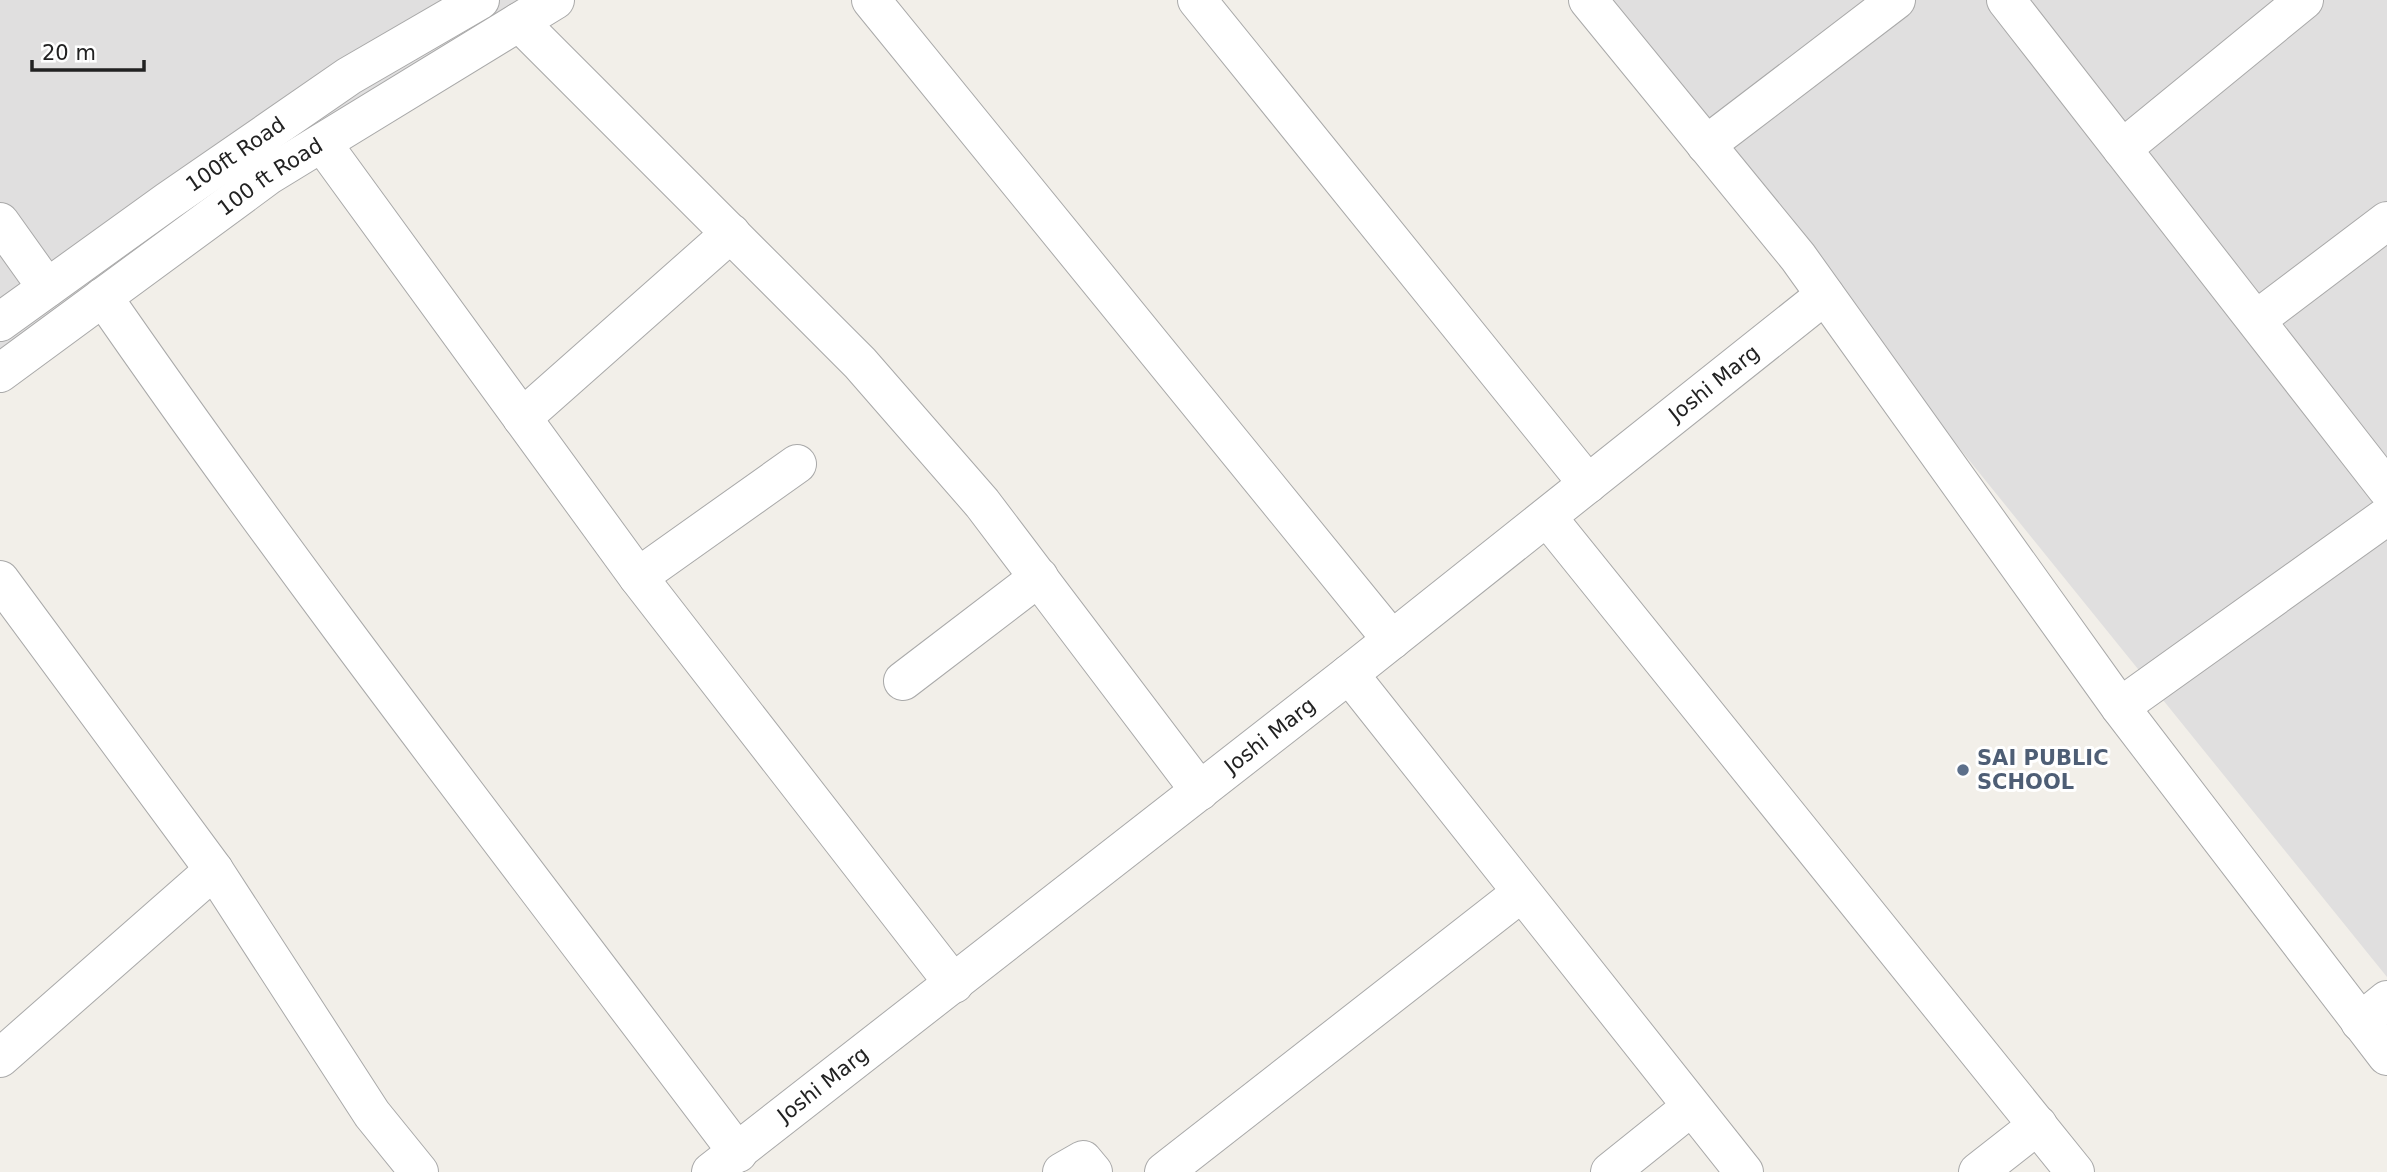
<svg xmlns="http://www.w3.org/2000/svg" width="2387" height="1172" viewBox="0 0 2387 1172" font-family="'DejaVu Sans',sans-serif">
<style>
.residential{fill:#e0dfdf}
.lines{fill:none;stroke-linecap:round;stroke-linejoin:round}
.minor-casing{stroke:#a9a9a9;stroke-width:40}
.minor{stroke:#fff;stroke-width:38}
.service-dot{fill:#5c6f8a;stroke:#fff;stroke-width:2.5}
.labels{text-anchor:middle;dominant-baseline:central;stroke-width:6;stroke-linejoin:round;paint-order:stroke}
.street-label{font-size:21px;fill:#222;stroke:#fff}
.service-label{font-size:21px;font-weight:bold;fill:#4e5e75;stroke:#fff;text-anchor:start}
</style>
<rect width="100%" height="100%" fill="#f2efe9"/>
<path class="residential" d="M0,0H537L0,358Z
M1597,0H2387V977Z"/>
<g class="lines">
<defs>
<g id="minor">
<path d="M871,0L1392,640"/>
<path d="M1197,0L1588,484"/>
<path d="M1588,0L1798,257L2120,707L2387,1056"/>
<path d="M2006,0L2387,489"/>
<path d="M519,22L860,363L982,503L1200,791"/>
<path d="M322,143L638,577L954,984"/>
<path d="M1706,145L1896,0"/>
<path d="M2122,149L2304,0"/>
<path d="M0,222L47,288"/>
<path d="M103,297C305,589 524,869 738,1153"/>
<path d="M2256,320L2387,221"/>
<path id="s1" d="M0,322L168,201L349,76L480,0"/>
<path id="s2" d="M0,373L269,175L555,0"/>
<path d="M522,418L731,233"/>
<path d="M1547,517L2075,1172"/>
<path d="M638,577L797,464"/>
<path d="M0,580L214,870L372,1114L419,1172"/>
<path d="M1349,674L1744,1172"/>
<path d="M903,681L1039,577"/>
<path d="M2120,707L2387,516"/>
<path d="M2360,1022L2387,1000"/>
<path d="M0,1058L214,870"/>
<path id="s3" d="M711,1172L1349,674L1825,295"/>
<path d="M1062,1172L1083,1160L1093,1172"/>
<path d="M1164,1172L1521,893"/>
<path d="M1610,1172L1691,1107"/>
<path d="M1978,1172L2038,1125"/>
</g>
</defs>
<use href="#minor" class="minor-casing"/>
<use href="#minor" class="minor"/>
</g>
<circle class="service-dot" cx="1963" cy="770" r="7"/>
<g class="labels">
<g class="street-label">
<text stroke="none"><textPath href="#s1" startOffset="289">100ft Road</textPath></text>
<text stroke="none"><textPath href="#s2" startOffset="334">100 ft Road</textPath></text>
<text stroke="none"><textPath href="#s3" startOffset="1276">Joshi Marg</textPath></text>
<text stroke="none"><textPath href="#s3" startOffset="709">Joshi Marg</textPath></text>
<text stroke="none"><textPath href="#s3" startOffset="142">Joshi Marg</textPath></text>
</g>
<g class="service-label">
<text x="1977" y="758">SAI PUBLIC<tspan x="1977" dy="24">SCHOOL</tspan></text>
</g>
</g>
<path d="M32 60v10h112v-10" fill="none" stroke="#222222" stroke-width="3.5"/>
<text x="42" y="60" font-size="21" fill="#222222" stroke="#ffffff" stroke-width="5" paint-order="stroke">20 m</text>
</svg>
